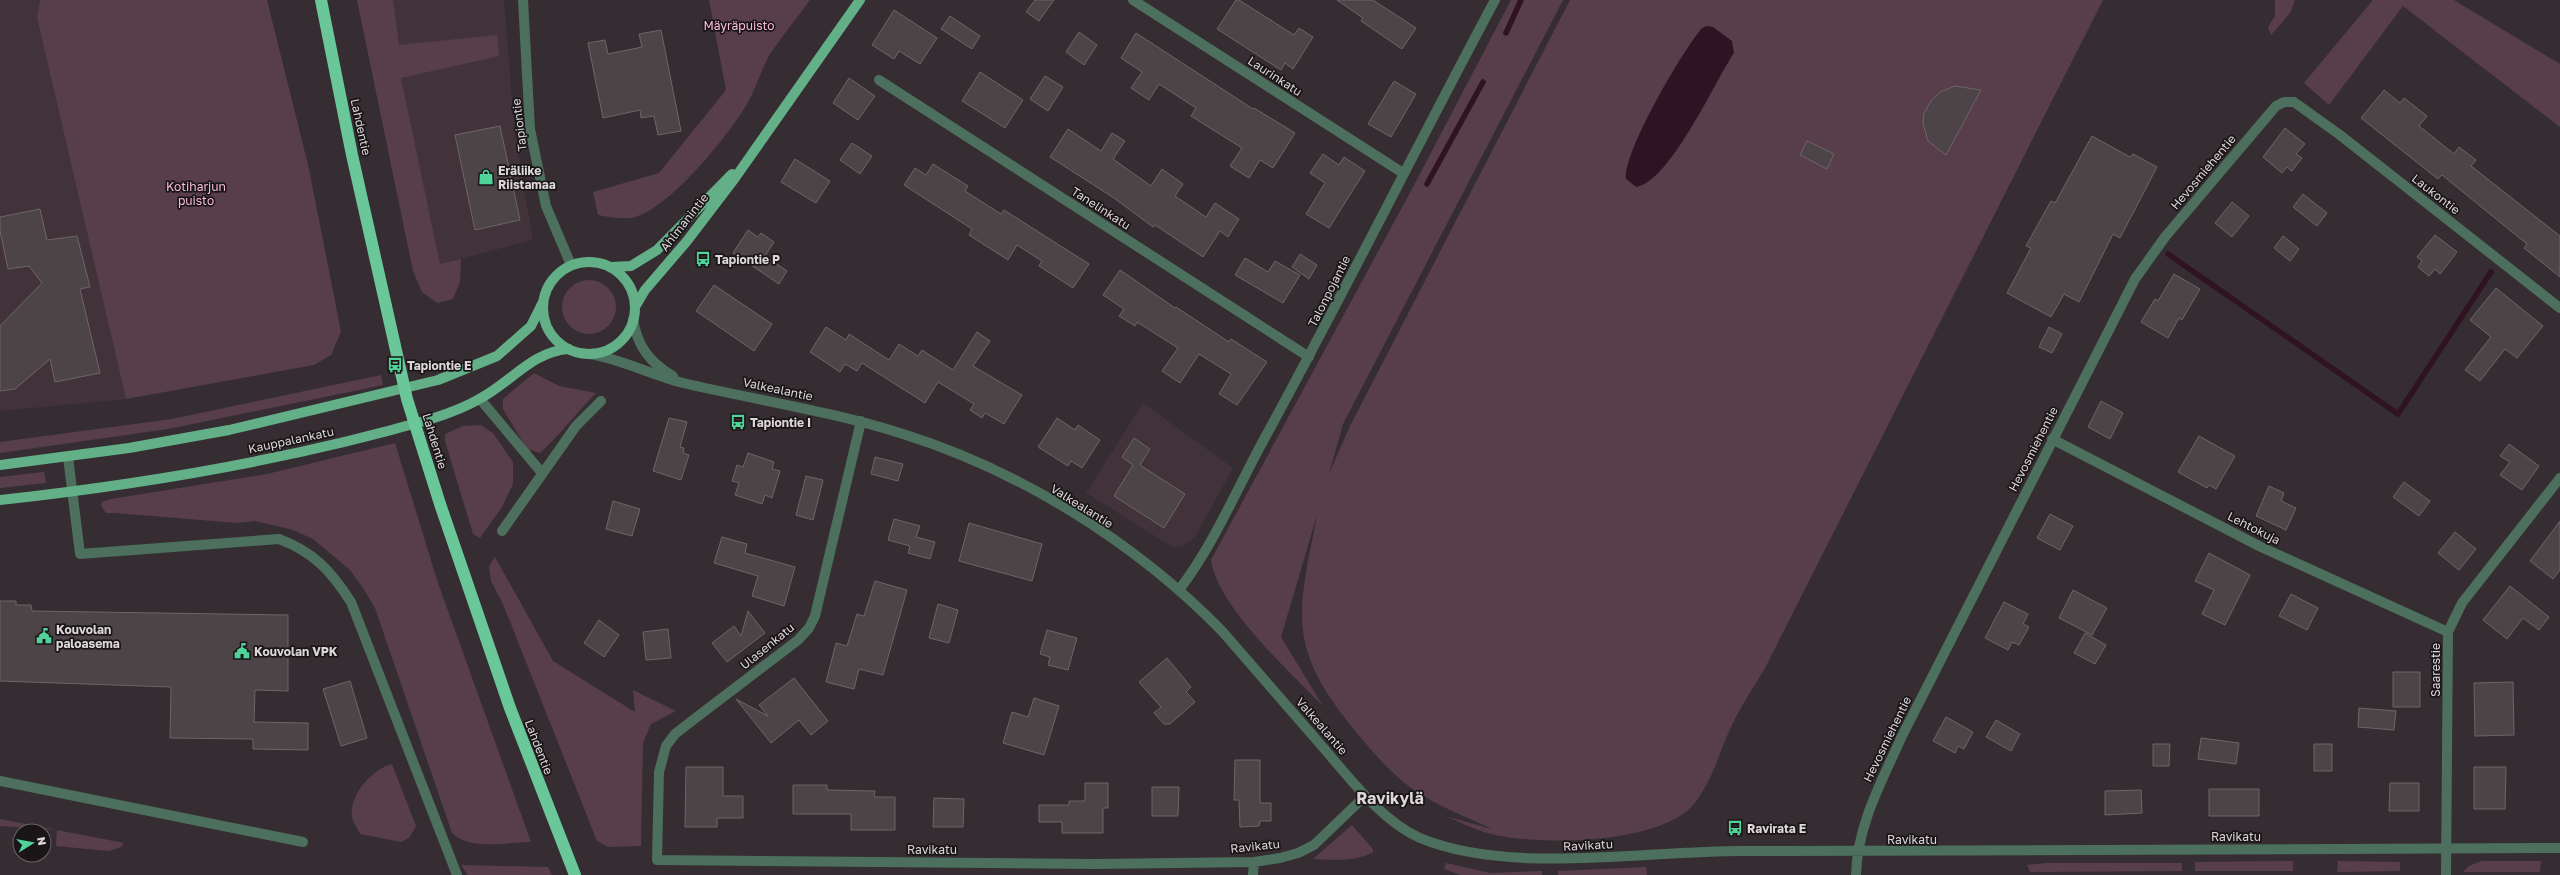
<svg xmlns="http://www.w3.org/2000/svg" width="2560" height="875" viewBox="0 0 2560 875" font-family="'Golos Text',sans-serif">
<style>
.built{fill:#42333a}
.green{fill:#583e4b}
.water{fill:#301323}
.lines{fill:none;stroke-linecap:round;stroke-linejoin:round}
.stream{stroke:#301323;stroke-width:5.5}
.building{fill:#4d4448;stroke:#6e6569}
.minor{stroke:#4c705d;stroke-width:10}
.major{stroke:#62af88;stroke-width:10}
.highway{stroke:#69c799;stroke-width:12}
.labels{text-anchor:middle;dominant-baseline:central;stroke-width:3.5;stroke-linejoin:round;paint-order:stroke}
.park-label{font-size:12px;fill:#fbbbda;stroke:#1a1618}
.street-label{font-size:12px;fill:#ddd7da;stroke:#1a1618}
.poi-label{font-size:12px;font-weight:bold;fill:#ddd7da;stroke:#1a1618;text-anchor:start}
.district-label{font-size:16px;font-weight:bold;fill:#ddd7da;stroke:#1a1618}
</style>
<rect width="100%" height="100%" fill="#352d31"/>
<path class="built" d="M0,0H40L37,19L126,399L0,411Z
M383,0H504L515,137L533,240L440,264Z
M1143,403L1233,468L1195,537L1183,546L1174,547L1163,541L1086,493Z"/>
<path class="green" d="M40,0H267L309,169L341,332L331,355L314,365L126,399L37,18Z
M357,0H393L399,45L497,35L499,56L401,78L440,264L461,259L460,282L453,299L437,303L422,292L413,271Z
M709,0H810C797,18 782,36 770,54C761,70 756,88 747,104C729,135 667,212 631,218C620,219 609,217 598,215L593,192L659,173L726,90Z
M1511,0H1563L1343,424L1329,474L1350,426L1570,0H2103L1764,670C1753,688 1741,706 1732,725C1719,752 1713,780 1694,804C1660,845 1532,847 1484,832C1471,828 1458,821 1445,816L1492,829C1465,816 1439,807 1414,790C1394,776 1377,757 1362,739C1333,704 1304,668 1302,620C1301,585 1311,549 1317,515L1281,637L1323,706C1290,671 1218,608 1211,560L1412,189Z
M2275,0H2295L2290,13L2271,35L2268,27L2275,16Z
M2373,0H2454L2560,64V127L2403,6L2329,105L2304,83Z
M562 307a27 27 0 1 1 54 0a27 27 0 1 1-54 0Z
M534,373L559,386L596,393C576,413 560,435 540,453L527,449L503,409V399Z
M381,375L383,385L168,429L0,453V442L172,419Z
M481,425L493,433L513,462V484L502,507L480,538L473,534L445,441V434L463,426Z
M395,443L438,583L531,842C507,842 470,851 452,833L375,608L363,588L350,570L313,539L293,530L255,521L237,523L115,513H106L101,506L102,502L111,499L267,474Z
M44,472L46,483L0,488V477Z
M495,557L553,661L635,712L633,690L676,711L651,724L643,743L641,846L608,847L597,841L503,604L491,581L489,566Z
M392,764L416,826L409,838L401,842L360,834C358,829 353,823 352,817C349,795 372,769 392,764Z
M0,819L124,843L121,847L109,851L56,846L57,830L0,826Z
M1352,825L1373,849V852C1356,862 1333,860 1313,859Z
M2293,861V871H2195V862Z
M2338,861L2400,862V871L2337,872Z
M2481,861H2541L2540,872H2463L2469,866Z
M1446,863L1490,873L1542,871V875H1460L1444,869Z
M2046,863H2182V871L2030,872L2027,865Z
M461,865L548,867L552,875H468Z
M1646,867L1647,875H1558V871Z"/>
<path class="water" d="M1707,26L1713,27L1732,41L1734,53C1715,81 1670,182 1636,187L1626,179C1623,152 1683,50 1702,28Z"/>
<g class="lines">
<path class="stream" d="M1506,33L1521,0
M1427,184L1483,82
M2168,254L2398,414L2491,272"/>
</g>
<path class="building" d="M1035,0H1054L1039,21L1026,12Z
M1236,0H1239L1294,35L1299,28L1313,37L1293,69L1285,63L1281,70L1217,29Z
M1337,0H1373L1416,28L1402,49L1361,21L1363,18Z
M894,10L937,38L920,64L899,51L894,59L872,45Z
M950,16L980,36L972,49L941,29Z
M661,30L681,131L658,135L654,116L641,118L640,110L603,118L588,43L605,40L608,54L642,47L639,34Z
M1079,32L1097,45L1084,65L1066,52Z
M1136,33L1253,109L1254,108L1295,133L1273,168L1260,160L1249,178L1230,166L1242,148L1191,116L1196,108L1159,84L1149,100L1131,88L1142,72L1121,58Z
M980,72L1023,100L1005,128L962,101Z
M1045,76L1063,87L1048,111L1030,99Z
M849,78L875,96L858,120L833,103Z
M1394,81L1416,94L1391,137L1368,124Z
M1955,86L1981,90L1946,155L1928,141L1923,123L1924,113L1931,101L1940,92Z
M2384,90L2400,103L2404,98L2427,116L2419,126L2454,154L2459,147L2476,160L2471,166L2560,236V277L2524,248L2527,244L2442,175L2438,179L2361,118Z
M500,126L520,220L475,230L455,135Z
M2285,128L2305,144L2296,154L2302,158L2292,171L2287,167L2282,173L2263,157Z
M1068,129L1101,151L1112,133L1125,141L1113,159L1151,186L1162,169L1183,184L1175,196L1206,217L1215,203L1239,219L1228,237L1220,231L1203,257L1155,225L1153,227L1114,198L1050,157Z
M2092,136L2130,157L2133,154L2157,167L2120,238L2113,234L2079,302L2064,294L2051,317L2007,293L2031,248L2026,246L2051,201L2055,203Z
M1807,141L1834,154L1827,169L1800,155Z
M852,143L872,156L860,174L840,160Z
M1323,154L1339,165L1344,157L1365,171L1329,228L1306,214L1325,183L1310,173Z
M795,159L830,181L816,203L781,182Z
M933,164L968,186L965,191L1001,214L1004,210L1089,264L1073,288L1039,266L1042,261L1017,245L1008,260L969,235L972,229L904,185L915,168L926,175Z
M2303,194L2327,213L2317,226L2293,207Z
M2232,202L2249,216L2232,237L2215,223Z
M40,209L47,240L77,236L90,287L80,289L100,373L55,382L50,359L15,389L0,391V326L42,283L29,266L8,269L0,231V217Z
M748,230L758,237L761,233L774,242L765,256L787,271L779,284L733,253Z
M2435,235L2457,252L2440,274L2435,269L2429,276L2418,267L2422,261L2417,257Z
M2283,236L2299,249L2290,261L2274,248Z
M1300,254L1317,265L1309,279L1292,267Z
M1245,258L1268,272L1275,261L1300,275L1283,303L1235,275Z
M1120,270L1175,308L1176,307L1229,342L1231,339L1267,362L1237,405L1219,394L1231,374L1199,354L1180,383L1162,371L1178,348L1137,322L1135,326L1119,316L1124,309L1103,295Z
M2174,274L2200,289L2182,320L2179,318L2168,338L2141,322L2155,299L2158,301Z
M714,285L772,324L754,351L696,311Z
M2496,288L2543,326L2517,358L2505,349L2480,381L2465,370L2491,337L2470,320Z
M826,327L846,340L849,334L889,360L899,344L918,356L922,350L953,370L977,332L990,341L973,366L1022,395L1004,424L985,413L982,418L970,410L974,404L938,382L925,403L862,363L857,371L845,364L840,372L810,352Z
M2049,327L2062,334L2052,353L2039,347Z
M2101,401L2123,413L2110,439L2088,427Z
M669,418L687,422L680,447L684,448L683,453L689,455L681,480L653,471Z
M1057,418L1075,430L1078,425L1100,440L1082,468L1071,461L1068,466L1038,447Z
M2199,436L2235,456L2216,489L2209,485L2207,488L2178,472Z
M1134,438L1150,449L1140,465L1185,494L1164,528L1114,496L1133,465L1122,457Z
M2509,444L2539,466L2522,490L2500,475L2510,462L2500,456Z
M748,453L774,462L772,469L780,471L772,498L765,495L762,504L735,495L739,483L732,481L737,465L743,467Z
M875,457L903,464L898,481L871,474Z
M806,476L823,480L813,520L796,515Z
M2404,482L2430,501L2419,516L2393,497Z
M2269,486L2284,493L2281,501L2296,508L2286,530L2256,516Z
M613,501L640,509L632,536L606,529Z
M2050,514L2073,526L2060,550L2037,538Z
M894,519L920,526L916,537L935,542L930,559L908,553L910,546L888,540Z
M2560,521V570L2553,579L2530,561Z
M969,523L1042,544L1032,581L959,561Z
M2455,532L2476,549L2459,570L2438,553Z
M722,537L747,544L745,553L795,567L784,606L752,596L758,576L714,563Z
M2209,553L2250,575L2225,625L2202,614L2214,590L2195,581Z
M875,581L907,590L883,675L859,669L854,689L826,682L836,643L847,646L857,614L864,616Z
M2510,586L2549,617L2539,630L2523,618L2507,639L2483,620Z
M2073,590L2107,608L2092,635L2059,618Z
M2291,594L2318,608L2307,630L2279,616Z
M0,601H16V605H31L32,611L288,615V691L255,690L254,722L308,723V750L253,749V739L170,738L171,687L0,681Z
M2004,602L2028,614L2023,624L2029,627L2019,645L2012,642L2008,650L1985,638Z
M938,604L958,610L949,643L929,638Z
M748,611L765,633L727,662L712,643L734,626L741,636Z
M599,620L619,635L604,657L584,643Z
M668,629L671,658L646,660L643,632Z
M1047,630L1077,638L1068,670L1048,665L1050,657L1040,654Z
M2085,633L2106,645L2095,664L2074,653Z
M1167,658L1191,687L1186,692L1195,702L1170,724H1164L1154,713L1161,707L1139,682Z
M2393,672H2420V707H2393Z
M794,678L828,721L811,735L799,720L771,743L736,699L768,716L759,705Z
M350,681L367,738L341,746L323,689Z
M2513,682L2514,735L2475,736L2474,683Z
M1034,698L1059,706L1044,755L1003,743L1012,712L1028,717Z
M2359,708L2396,711L2394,730L2358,727Z
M1946,717L1973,732L1964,749L1958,746L1955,753L1933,741Z
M1996,720L2020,734L2011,751L1986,737Z
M2201,738L2239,743L2236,764L2198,759Z
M2153,744H2170L2169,766H2153Z
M2314,744H2332V771H2314Z
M1235,760H1260V803H1271V821H1260L1259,826L1240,827L1239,800H1234Z
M686,767H723V796H743V818H717V827H685Z
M2474,767H2506L2505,809H2474Z
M1085,783H1108V808H1103V833H1062V822H1039V805H1069V801H1085Z
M2390,783H2419V811H2389Z
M793,785H827V790L875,791L874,797H895V830H851V814H793Z
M1152,787H1179L1178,816H1152Z
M2209,789H2259V816H2209Z
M2141,790L2142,813L2105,815V791Z
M934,798L964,799L963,827H933Z"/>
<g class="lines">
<path class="minor" d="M523,0L530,129L546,206L571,265
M1133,0L1403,173
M879,80L1309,357
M633,319C637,346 650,363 673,376
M589,354C622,359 651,375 683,383C756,400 831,411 903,434C1021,471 1135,542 1222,631C1255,669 1288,707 1321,745C1348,776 1381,821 1420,838C1509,875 1643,851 1740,851C2013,851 2287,849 2560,848
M480,399L542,473
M861,421L815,616L809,628L798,640L693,720L675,734L666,746L659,772L657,860L1095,864L1254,862L1280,858L1298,853L1314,845L1365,796
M2052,439L2261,547L2448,632
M68,457L80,554L279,539C314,552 331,571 351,602L457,875
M502,531L576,426L601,401
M1179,590C1215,543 1239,484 1268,432C1346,289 1418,144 1495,0
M0,781L303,842
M1253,875L1254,862
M1856,875C1857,825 1882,781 1902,736L2135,279L2165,237L2276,106L2284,102H2294L2340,135L2560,308
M2446,875L2448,632L2462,603L2560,478"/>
<path class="major" d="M543 308a46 46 0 1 1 92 0a46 46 0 1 1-92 0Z
M611,267L631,266L657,250L732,174
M635,307L645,290L687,241L735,178L860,0
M0,465L129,448L229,430L438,380L497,356L531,326L543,302
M0,500C145,484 290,460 431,419C447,414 466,407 481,398C511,382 533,351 569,349"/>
<path class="highway" d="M321,0L352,155L407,399L440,504L510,708L575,875"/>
</g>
<defs>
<symbol id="shop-bare" viewBox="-9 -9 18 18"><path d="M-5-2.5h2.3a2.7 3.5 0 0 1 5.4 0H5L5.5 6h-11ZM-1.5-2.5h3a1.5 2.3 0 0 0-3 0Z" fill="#4fd398" stroke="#1a1618" stroke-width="2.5" paint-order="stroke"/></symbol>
<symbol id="bus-bare" viewBox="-9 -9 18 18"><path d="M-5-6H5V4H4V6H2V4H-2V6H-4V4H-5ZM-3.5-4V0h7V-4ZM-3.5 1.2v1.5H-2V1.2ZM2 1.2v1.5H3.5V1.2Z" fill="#4fd398" stroke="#1a1618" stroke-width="2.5" paint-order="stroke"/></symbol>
<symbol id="civic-bare" viewBox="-9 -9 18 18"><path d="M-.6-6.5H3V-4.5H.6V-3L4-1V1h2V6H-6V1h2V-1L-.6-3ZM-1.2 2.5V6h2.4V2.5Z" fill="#4fd398" stroke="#1a1618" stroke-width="2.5" paint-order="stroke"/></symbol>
</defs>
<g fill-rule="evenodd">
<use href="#shop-bare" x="475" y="166" width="22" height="22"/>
<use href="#bus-bare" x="692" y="248" width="22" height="22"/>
<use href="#bus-bare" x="384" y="354" width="22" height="22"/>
<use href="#bus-bare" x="727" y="411" width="22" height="22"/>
<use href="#civic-bare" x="33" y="625" width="22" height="22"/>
<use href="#civic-bare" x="231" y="640" width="22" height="22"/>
<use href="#bus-bare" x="1724" y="817" width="22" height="22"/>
</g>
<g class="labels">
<g class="park-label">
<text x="739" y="25">Mäyräpuisto</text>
<text x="196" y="186">Kotiharjun<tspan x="196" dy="14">puisto</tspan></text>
</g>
<g class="street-label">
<text transform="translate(1275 76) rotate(33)">Laurinkatu</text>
<text transform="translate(519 125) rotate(-97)">Tapiontie</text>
<text transform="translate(361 127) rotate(78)">Lahdentie</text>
<text transform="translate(2203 172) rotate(-50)">Hevosmiehentie</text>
<text transform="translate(2436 194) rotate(38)">Laukontie</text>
<text transform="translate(1101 208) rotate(33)">Tanelinkatu</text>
<text transform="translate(684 222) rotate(-52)">Ahlmanintie</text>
<text transform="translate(1329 291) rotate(-63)">Talonpojantie</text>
<text transform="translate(778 389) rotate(12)">Valkealantie</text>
<text transform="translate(291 440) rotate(-12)">Kauppalankatu</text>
<text transform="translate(435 441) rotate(73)">Lahdentie</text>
<text transform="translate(2033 449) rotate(-63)">Hevosmiehentie</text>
<text transform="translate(1082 506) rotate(32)">Valkealantie</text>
<text transform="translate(2254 528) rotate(27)">Lehtokuja</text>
<text transform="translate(767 646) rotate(-39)">Ulasenkatu</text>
<text transform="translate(2435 670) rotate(-90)">Saarestie</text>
<text transform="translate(1322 726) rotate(49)">Valkealantie</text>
<text transform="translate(1887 739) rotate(-64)">Hevosmiehentie</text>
<text transform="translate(539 747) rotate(69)">Lahdentie</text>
<text x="2236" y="836">Ravikatu</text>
<text x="1912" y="839">Ravikatu</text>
<text transform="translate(1588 845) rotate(-3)">Ravikatu</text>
<text transform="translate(1255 846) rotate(-6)">Ravikatu</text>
<text x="932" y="849">Ravikatu</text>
</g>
<g class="poi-label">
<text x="498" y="170">Eräliike<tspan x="498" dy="14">Riistamaa</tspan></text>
<text x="715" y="259">Tapiontie P</text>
<text x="407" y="365">Tapiontie E</text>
<text x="750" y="422">Tapiontie I</text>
<text x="56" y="629">Kouvolan<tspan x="56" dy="14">paloasema</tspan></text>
<text x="254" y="651">Kouvolan VPK</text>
<text x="1747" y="828">Ravirata E</text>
</g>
<g class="district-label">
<text x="1390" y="798">Ravikylä</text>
</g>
</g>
<g transform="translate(32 843) rotate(79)"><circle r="19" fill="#1a1618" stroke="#686366"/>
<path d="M0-3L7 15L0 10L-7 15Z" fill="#4fd398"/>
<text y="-6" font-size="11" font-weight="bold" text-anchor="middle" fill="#ddd7da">N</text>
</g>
</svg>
